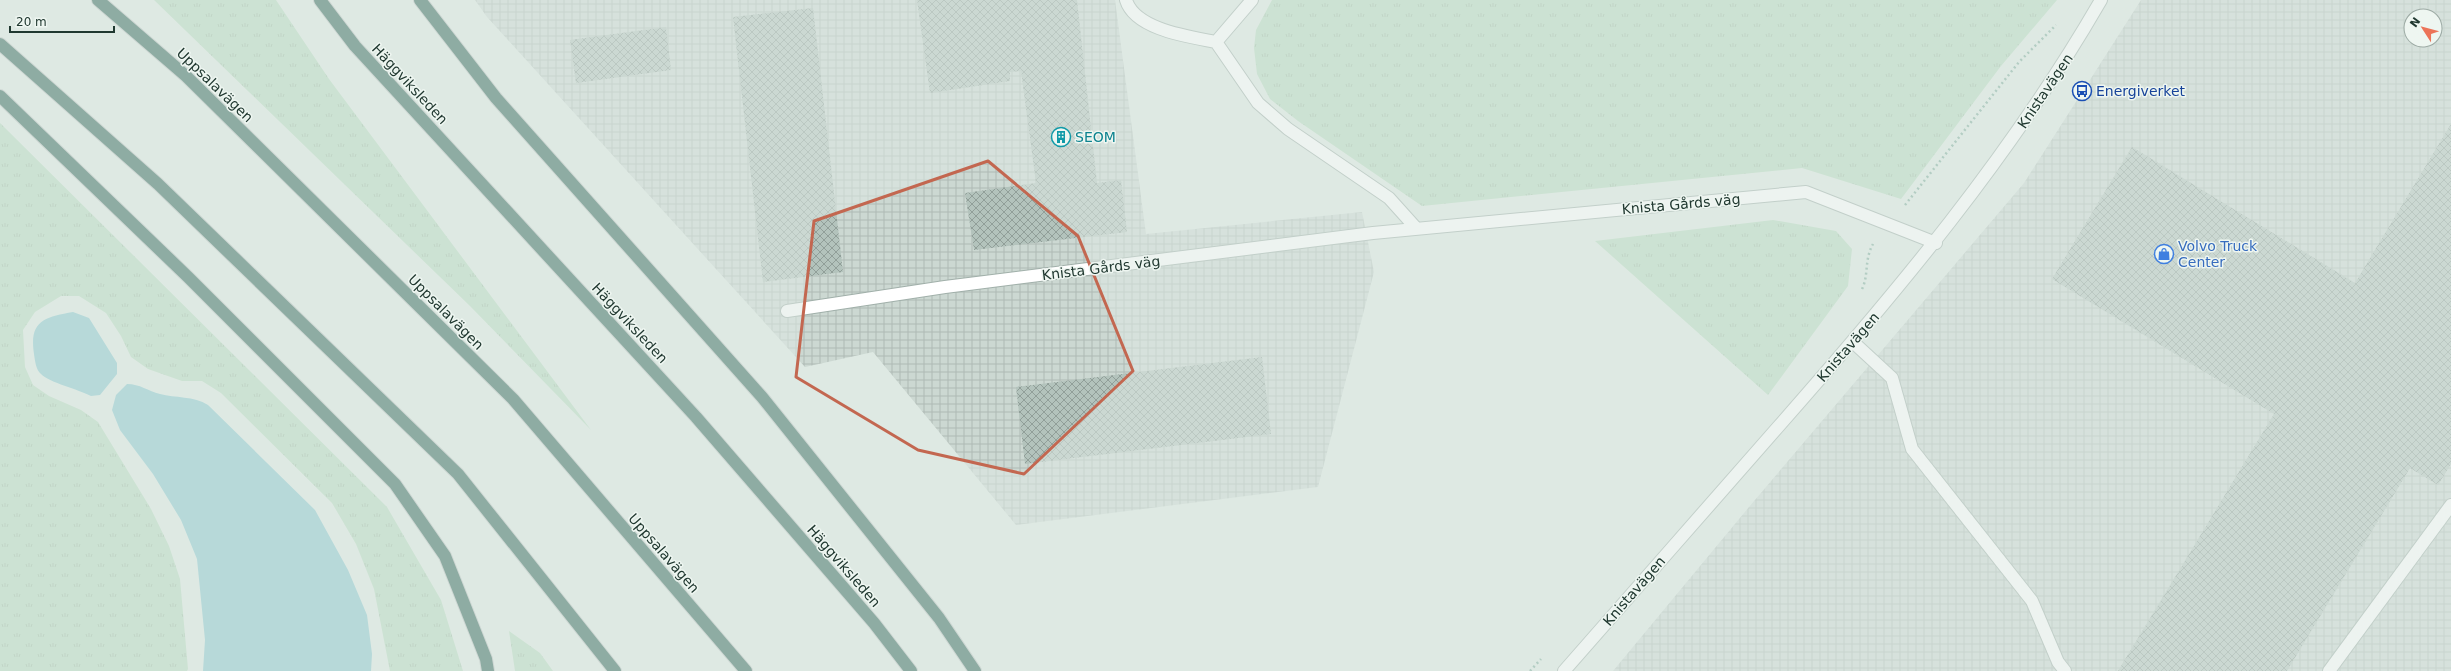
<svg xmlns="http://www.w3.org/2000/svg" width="2451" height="671" viewBox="0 0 2451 671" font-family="'DejaVu Sans',sans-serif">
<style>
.industrial{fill:url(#industrial-grid);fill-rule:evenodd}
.grass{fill:url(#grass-tufts)}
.water{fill:#87c6cd}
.building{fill:url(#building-cross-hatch)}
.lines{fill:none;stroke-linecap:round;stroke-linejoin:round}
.minor-casing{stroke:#a1b0aa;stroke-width:14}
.highway-casing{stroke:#bcc3c1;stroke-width:14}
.path{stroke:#7fab9b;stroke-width:2.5;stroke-dasharray:2 3;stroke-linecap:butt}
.minor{stroke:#fff;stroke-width:12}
.highway{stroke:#2d6254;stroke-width:12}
.marked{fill:none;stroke:#c36750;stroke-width:3;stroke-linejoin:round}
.labels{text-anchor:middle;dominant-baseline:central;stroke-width:3;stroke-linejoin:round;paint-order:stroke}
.street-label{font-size:14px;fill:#203830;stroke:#eef6f1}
.transit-label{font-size:14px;fill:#164399;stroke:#eef6f1;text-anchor:start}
.culture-label{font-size:14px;fill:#0d838f;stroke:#eef6f1;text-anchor:start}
.shop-label{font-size:14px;fill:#366cbe;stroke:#eef6f1;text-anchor:start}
</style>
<defs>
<pattern id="industrial-grid" width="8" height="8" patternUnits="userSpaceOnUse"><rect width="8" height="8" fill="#ccd8d2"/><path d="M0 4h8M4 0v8" fill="none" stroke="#afbab5"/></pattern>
<pattern id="grass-tufts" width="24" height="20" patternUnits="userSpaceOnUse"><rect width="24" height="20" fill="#b7dabe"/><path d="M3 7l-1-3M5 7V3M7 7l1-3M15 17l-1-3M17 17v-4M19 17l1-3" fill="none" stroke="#9dbca4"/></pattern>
<pattern id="building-cross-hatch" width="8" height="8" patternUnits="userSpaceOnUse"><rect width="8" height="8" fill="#b3c3bc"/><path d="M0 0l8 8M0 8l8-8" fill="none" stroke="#919f99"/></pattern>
</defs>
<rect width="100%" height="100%" fill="#dee9e3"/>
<path class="industrial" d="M475,0H1115L1146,234L1362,212L1374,272L1318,487L1016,525L873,352L805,367L487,17Z
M2141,0H2451V671H1613L1749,507L2024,183ZM2411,16H2435V40H2411Z"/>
<path class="grass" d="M154,0H276L329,79L591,430L470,306Z
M1272,0H2057L2001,66L1901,199L1802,168L1422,206L1298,121L1270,99L1257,74L1254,48L1256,30Z
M0,123L387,507L441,600L463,671H390L374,589L356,544L332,503L221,393L202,381H182L148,369L131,357L121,336L106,313L79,296H61L35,312L23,330L25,367L33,385L49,396L81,410L98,422L151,509L169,546L180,579L188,669L187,671H0Z
M1773,220L1836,231L1852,249L1848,286L1768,395L1595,241Z
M509,631L540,653L553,671H515Z"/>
<path class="water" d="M73,312L89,318L117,363V374L100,395L91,396C78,389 50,383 41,374C36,370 35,361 34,354C29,321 44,317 73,312Z
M127,384C140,384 148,391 160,394C175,398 194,396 208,405L315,510L348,570L367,615L372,654L371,671H203L205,640L197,559L181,520L153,474L120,430L112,410L116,395Z"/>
<path class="building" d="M917,0H1077L1097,183L1121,180L1127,232L974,250L965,193L1036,183L1021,71L1010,72V81L930,93Z
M813,8L843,272L763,282L733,17Z
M666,27L671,70L576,83L570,40Z
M2451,124V464L2438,485L2410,468L2287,671H2118L2274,414L2052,279L2132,147L2355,283Z
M1262,357L1271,434L1025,464L1016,387Z"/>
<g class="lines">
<defs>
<path id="minor" d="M1126,0C1135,30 1191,37 1216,42L1258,103L1288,129L1389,198L1416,228
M1216,42L1252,0
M787,311L945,287L1373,233L1806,192L1936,243
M1853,342L1892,378L1912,449L2032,601L2058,662L2065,671
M1564,671C1635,590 1707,508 1778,427C1896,293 2011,156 2101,0
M2329,671L2451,505"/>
<path id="highway" d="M98,0L186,76L513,399L746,671
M320,0L355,46L696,417L874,623L911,671
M420,0L496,98L762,397L939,618L975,671
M0,44L158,184L458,474L615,671
M0,96L188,277L395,484L445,556L486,659L488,671"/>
</defs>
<use href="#minor" class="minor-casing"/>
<use href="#highway" class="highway-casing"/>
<path class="path" d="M1905,205L2019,62L2056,25
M1862,289C1869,275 1864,260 1873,244
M1530,671L1541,659"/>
<use href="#minor" class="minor"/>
<use href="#highway" class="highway"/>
</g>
<path d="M0 0H2451V671H0ZM988,161L1078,236L1133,371L1024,474L918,450L796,377L814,221Z" fill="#dee9e3" fill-opacity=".55" fill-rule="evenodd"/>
<path class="marked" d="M988,161L1078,236L1133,371L1024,474L918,450L796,377L814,221Z"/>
<defs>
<symbol id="bus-ring" viewBox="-11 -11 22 22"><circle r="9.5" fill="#eef6f1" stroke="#1a4fb4" stroke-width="1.5"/><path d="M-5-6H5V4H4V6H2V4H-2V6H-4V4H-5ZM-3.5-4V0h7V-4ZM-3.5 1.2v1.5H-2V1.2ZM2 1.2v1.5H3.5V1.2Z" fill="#1a4fb4"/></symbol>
<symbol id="building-ring" viewBox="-11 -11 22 22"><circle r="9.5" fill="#eef6f1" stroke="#0f9aa8" stroke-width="1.5"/><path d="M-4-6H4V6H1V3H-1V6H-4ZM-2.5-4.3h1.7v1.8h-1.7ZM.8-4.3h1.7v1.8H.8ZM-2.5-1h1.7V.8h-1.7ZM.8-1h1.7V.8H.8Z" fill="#0f9aa8"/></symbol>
<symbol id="shop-ring" viewBox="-11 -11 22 22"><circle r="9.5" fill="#eef6f1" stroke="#3f7fe0" stroke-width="1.5"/><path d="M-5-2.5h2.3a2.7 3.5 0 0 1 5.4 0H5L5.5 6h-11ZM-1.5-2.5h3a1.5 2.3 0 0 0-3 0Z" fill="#3f7fe0"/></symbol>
</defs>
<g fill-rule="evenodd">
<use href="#bus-ring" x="2071" y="80" width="22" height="22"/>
<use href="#building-ring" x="1050" y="126" width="22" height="22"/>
<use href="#shop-ring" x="2153" y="243" width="22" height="22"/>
</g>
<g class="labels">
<g class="street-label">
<text transform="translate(410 84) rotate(47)">Häggviksleden</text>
<text transform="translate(215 85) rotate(44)">Uppsalavägen</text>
<text transform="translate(2045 91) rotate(-56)">Knistavägen</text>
<text transform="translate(1681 204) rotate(-5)">Knista Gårds väg</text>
<text transform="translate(1101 268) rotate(-7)">Knista Gårds väg</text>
<text transform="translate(446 312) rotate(45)">Uppsalavägen</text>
<text transform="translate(630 323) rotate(47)">Häggviksleden</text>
<text transform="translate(1848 347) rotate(-49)">Knistavägen</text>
<text transform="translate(664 553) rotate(49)">Uppsalavägen</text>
<text transform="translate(844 566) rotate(49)">Häggviksleden</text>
<text transform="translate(1634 591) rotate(-49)">Knistavägen</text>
</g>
<g class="transit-label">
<text x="2096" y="91">Energiverket</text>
</g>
<g class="culture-label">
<text x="1075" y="137">SEOM</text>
</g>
<g class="shop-label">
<text x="2178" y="246">Volvo Truck<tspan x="2178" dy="16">Center</tspan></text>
</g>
</g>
<g transform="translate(2423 28) rotate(306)"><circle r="19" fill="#eef6f1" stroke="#9caaa4"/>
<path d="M0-3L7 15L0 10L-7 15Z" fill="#ec7358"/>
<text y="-6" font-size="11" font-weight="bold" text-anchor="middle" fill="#203830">N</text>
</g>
<path d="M10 26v6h104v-6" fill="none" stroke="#203830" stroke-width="2"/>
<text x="16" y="26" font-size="12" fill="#203830" stroke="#eef6f1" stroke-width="3" paint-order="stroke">20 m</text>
</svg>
